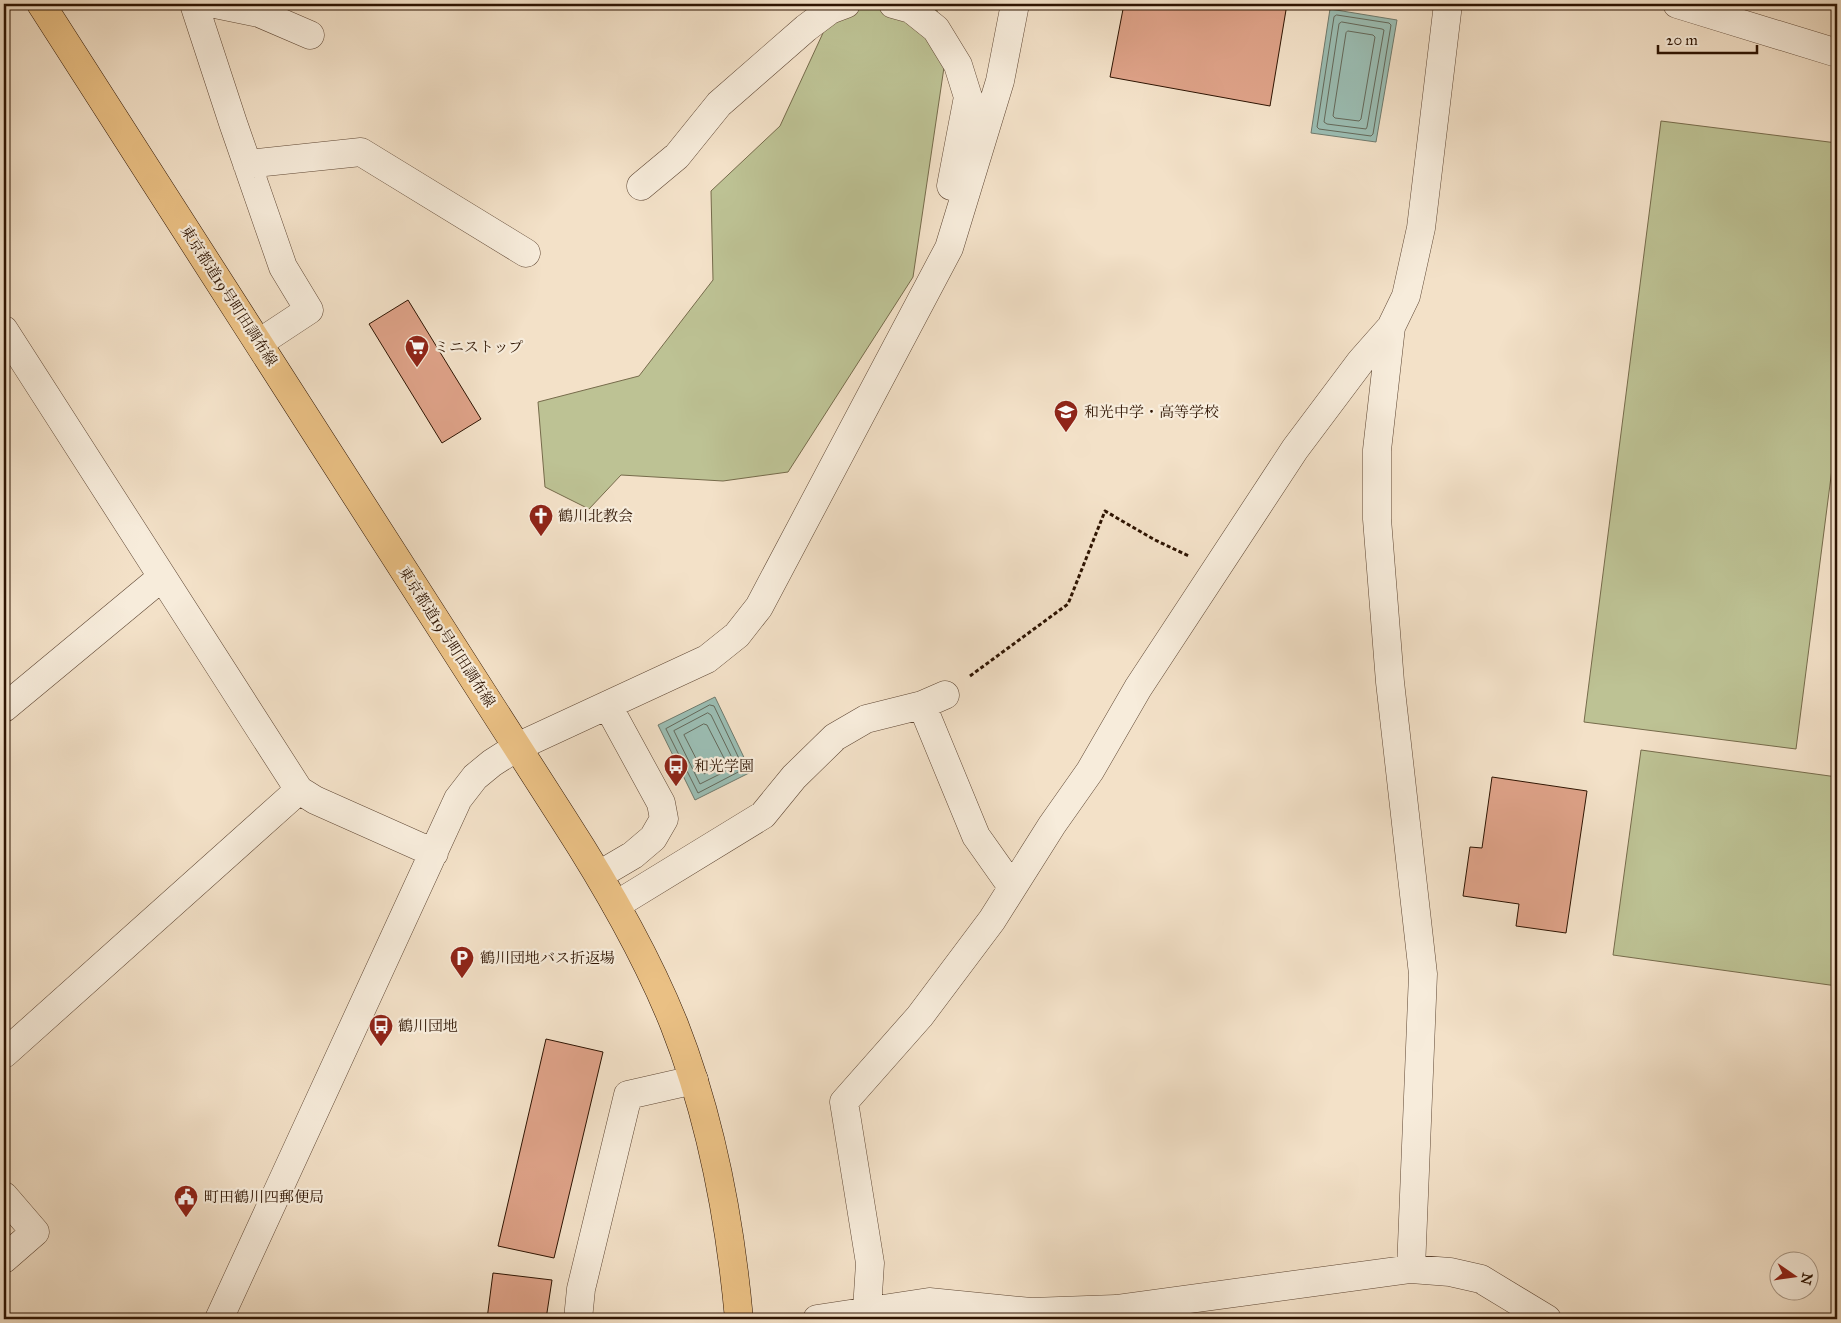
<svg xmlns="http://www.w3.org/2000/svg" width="1841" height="1323" viewBox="0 0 1841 1323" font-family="'IM FELL Great Primer','Noto Serif JP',serif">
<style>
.green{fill:#bdc294;stroke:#766b4b}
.water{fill:#9bbeb4;stroke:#6f7a6d}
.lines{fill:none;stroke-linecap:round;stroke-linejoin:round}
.shore{stroke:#64695b;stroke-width:1}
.building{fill:#dea288;stroke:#2e1402}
.minor-casing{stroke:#5f4734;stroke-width:29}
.major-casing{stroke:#2e1402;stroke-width:29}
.path{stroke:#2e1402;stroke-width:3;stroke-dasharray:4 2.5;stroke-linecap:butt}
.minor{stroke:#f7ecdb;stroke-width:28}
.major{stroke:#eac084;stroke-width:28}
.labels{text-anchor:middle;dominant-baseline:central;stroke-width:4.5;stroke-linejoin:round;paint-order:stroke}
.street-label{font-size:15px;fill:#2e1402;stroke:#f7ecdb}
.poi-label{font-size:15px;fill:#2e1402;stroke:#f7ecdb;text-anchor:start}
</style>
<rect width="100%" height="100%" fill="#f3e1c8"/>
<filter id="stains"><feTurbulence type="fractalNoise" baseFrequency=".004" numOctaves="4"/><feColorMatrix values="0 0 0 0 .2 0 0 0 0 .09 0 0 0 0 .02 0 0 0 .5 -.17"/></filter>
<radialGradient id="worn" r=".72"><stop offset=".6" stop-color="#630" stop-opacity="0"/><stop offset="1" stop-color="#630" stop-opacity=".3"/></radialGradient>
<path class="green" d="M813,4H935L947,47L913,277L788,472L723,481L621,475L589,509L545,487L538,402L639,376L713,280L711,191L780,126L829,20Z
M1661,121L1837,143V430L1796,749L1584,722Z
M1641,750L1837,777V986L1613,955Z"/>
<path class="water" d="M1330,9L1397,20L1376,142L1311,133Z
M715,697L751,772L695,800L658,725Z"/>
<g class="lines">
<path class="shore" d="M1337,15L1389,23L1391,25L1373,134L1371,136L1319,129L1317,127L1334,17Z
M1342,22L1382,29L1384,30L1367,127L1366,129L1327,124L1324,122L1339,24Z
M1348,31L1373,35L1375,37L1361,119L1359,121L1335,118L1333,116L1346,33Z
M710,705L714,706L744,769L698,793L666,729Z
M708,713L711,715L736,766L700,784L674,731Z
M704,724L707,725L726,762L704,774L684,735Z"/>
</g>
<path class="building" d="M1124,4H1287L1270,106L1110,77Z
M408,300L481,419L442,443L369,324Z
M1492,777L1587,791L1566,933L1516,926L1519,904L1463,896L1470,847L1482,848Z
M546,1039L603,1052L554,1258L498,1246Z
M493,1273L552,1280L546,1319H487Z"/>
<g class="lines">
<defs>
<path id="minor" d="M194,4L233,123L283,267L309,310L259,343
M215,4L259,13L310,35
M893,4L911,9L936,29L958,65L968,97L951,186
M1677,4L1837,53
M247,164L361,152L526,253
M641,186L677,156L719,104L806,28L830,10L846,4
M1391,327L1377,450V519L1390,682L1423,974L1411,1269
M4,330L299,790L315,800L434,853
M922,705L976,836L1012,887
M4,708L162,577
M599,875L633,855L653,838L664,819L661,803L608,706
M616,905L763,815L794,777L835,737L866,719L922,705L945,695
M4,1054L299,790
M4,1196L35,1232L4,1259
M867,1310L870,1263L844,1102L920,1016L992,920L1052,825L1090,771L1138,688L1295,449L1361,361L1391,327L1406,296L1421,228L1448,4
M219,1319L458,799L475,777L492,763L517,747L707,659L737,635L759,607L949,248L1000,81L1015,4
M578,1319L581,1289L628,1095L694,1080
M817,1319L929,1302L1031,1312L1116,1309L1411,1269L1450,1272L1481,1279L1547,1319"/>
<path id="major" d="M41,4L564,820C606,885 645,952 674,1024C711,1118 730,1219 739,1319"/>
</defs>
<use href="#minor" class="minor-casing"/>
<use href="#major" class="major-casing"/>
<path class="path" d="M4,16L5,15
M970,676L1068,604L1105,511L1155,540L1189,556"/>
<use href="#minor" class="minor"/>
<use href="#major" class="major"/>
</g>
<defs>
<symbol id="supermarket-pin" viewBox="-11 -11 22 30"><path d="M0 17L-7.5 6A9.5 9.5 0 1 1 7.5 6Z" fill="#8f2418" stroke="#f7ecdb"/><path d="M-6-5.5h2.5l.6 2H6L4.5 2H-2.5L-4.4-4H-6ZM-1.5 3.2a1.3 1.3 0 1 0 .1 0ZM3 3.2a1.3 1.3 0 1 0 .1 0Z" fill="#fff"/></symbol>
<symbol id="school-pin" viewBox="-11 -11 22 30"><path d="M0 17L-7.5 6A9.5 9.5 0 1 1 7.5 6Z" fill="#8f2418" stroke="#f7ecdb"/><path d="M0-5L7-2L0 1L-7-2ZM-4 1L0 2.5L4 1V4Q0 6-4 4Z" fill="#fff"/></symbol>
<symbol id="church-pin" viewBox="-11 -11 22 30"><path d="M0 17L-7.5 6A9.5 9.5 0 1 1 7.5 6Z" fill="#8f2418" stroke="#f7ecdb"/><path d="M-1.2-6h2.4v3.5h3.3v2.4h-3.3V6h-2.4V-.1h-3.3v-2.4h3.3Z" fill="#fff"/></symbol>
<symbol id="bus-pin" viewBox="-11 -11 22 30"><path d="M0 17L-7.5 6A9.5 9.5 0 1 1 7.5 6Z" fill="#8f2418" stroke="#f7ecdb"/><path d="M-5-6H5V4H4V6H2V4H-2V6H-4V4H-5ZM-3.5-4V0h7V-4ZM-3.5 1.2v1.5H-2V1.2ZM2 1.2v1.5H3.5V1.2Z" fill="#fff"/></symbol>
<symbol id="parking-pin" viewBox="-11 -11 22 30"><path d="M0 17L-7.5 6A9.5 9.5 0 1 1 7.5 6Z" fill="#8f2418" stroke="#f7ecdb"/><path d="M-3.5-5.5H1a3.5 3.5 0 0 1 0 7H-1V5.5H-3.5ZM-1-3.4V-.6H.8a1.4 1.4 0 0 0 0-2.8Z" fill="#fff"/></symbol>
<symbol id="civic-pin" viewBox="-11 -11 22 30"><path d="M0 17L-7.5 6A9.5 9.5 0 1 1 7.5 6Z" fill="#8f2418" stroke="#f7ecdb"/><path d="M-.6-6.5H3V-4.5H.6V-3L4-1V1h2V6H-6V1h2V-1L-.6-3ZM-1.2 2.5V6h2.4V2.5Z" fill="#fff"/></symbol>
</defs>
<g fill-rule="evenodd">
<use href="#supermarket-pin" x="403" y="333" width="28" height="38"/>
<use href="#school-pin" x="1052" y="398" width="28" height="38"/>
<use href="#church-pin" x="527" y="502" width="28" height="38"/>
<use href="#bus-pin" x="662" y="752" width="28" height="38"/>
<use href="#parking-pin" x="448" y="944" width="28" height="38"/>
<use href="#bus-pin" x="367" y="1012" width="28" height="38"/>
<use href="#civic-pin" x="172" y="1183" width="28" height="38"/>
</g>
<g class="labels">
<g class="street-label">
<text transform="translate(229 296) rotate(57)">東京都道19号町田調布線</text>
<text transform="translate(447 637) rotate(57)">東京都道19号町田調布線</text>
</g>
<g class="poi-label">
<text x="434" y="347">ミニストップ</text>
<text x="1084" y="412">和光中学・高等学校</text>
<text x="558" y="516">鶴川北教会</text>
<text x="694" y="766">和光学園</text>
<text x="480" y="958">鶴川団地バス折返場</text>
<text x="398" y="1026">鶴川団地</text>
<text x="204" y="1197">町田鶴川四郵便局</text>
</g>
</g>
<rect width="1841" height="1323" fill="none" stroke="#f3e1c8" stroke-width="20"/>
<rect x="5" y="5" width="1831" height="1313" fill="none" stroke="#2e1402" stroke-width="2.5"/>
<rect x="10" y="10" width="1821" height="1303" fill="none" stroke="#2e1402"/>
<g transform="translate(1794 1276) rotate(103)"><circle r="24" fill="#f7ecdb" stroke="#a79684"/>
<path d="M0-4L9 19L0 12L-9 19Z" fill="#8f2418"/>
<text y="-8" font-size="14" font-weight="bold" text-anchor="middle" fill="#2e1402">N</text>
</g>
<path d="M1658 45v8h99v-8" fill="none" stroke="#2e1402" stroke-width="2.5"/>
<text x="1666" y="45" font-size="15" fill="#2e1402" stroke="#f7ecdb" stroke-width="4" paint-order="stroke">20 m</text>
<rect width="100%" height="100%" filter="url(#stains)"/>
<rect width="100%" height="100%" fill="url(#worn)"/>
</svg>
